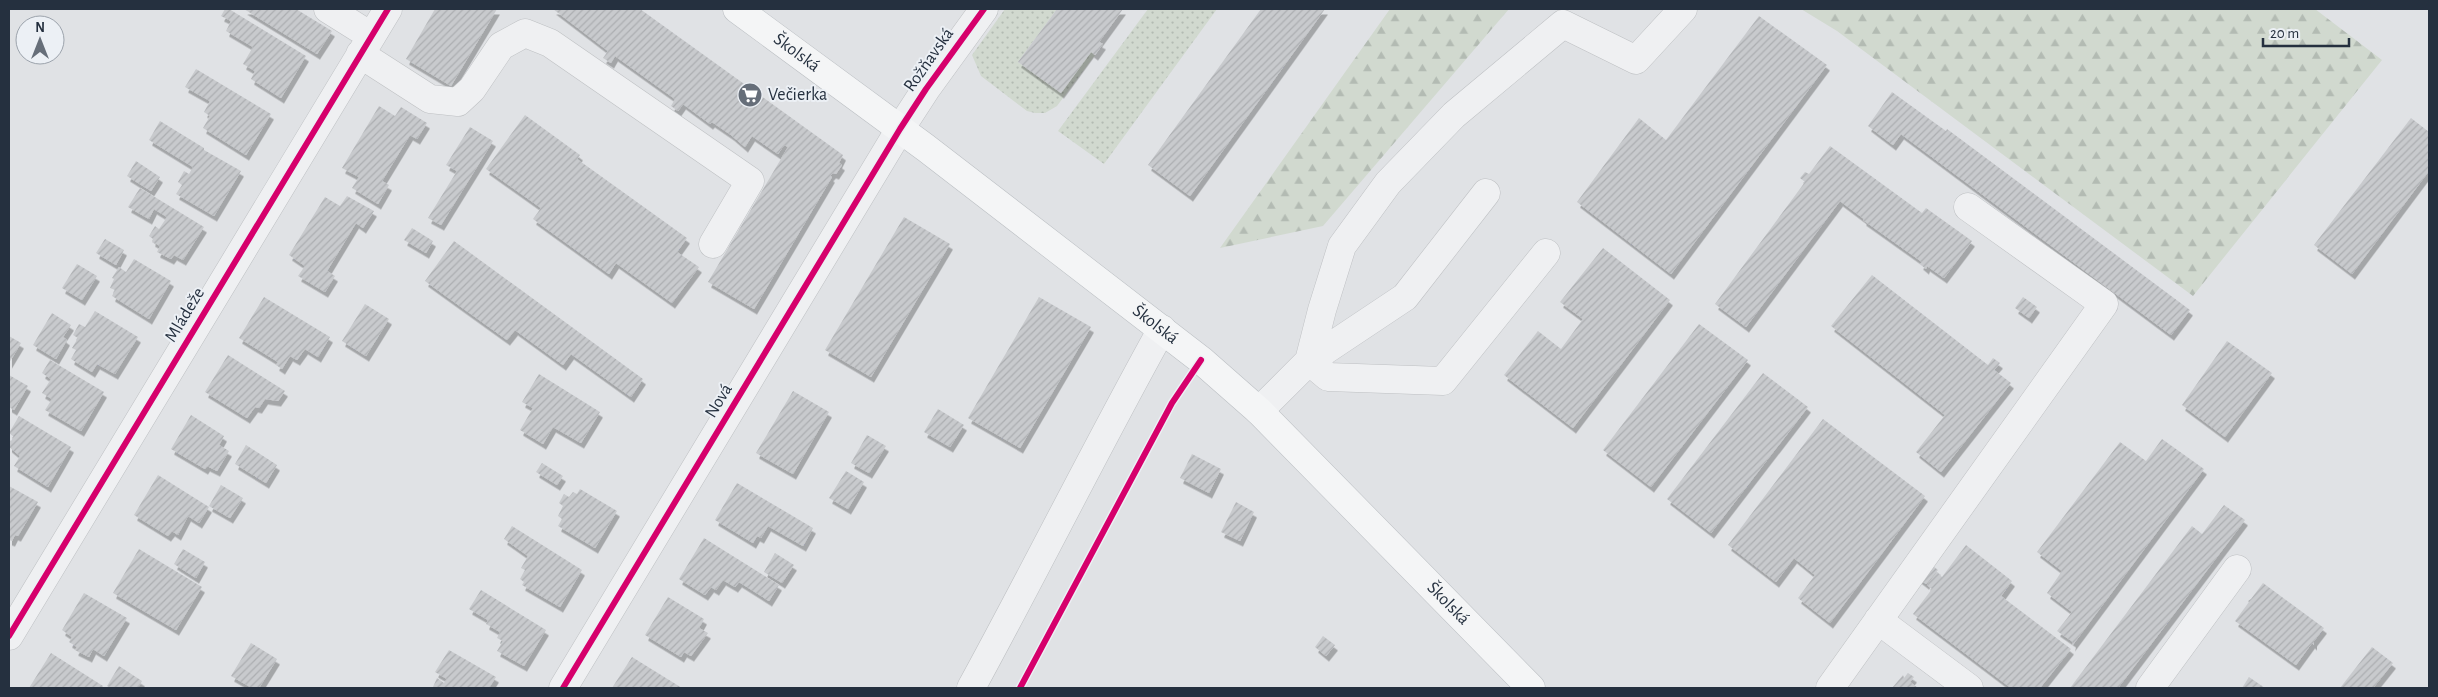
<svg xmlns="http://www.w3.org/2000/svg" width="2438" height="697" viewBox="0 0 2438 697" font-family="'Alegreya Sans',sans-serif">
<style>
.grass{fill:url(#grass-dots)}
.forest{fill:url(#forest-firs)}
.building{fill:url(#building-hatch);filter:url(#shadow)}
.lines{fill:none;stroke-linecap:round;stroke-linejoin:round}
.minor-casing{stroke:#bec0c3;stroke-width:29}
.major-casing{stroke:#bbbfc3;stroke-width:29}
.minor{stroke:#eff0f2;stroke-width:28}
.major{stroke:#f4f5f6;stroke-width:28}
.cycleway-casing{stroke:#ecf0f5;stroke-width:9}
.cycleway{stroke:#d6006c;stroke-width:6}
.labels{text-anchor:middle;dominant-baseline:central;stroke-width:4;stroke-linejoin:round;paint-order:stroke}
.street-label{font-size:18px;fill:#25303f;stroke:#ecf0f5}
.poi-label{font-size:18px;fill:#25303f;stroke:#ecf0f5;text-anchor:start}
</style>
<defs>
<pattern id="grass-dots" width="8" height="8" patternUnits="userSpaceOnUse" patternTransform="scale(1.25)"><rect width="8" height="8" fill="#d1d9cf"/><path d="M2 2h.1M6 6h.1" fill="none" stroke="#b3bbb3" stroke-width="1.8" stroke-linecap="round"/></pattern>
<pattern id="forest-firs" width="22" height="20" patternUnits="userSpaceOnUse" patternTransform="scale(1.25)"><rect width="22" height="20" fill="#d1d9cf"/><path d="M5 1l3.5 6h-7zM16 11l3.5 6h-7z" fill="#b3bbb3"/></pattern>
<pattern id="building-hatch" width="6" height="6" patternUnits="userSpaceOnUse" patternTransform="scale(1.25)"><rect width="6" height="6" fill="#c8cacd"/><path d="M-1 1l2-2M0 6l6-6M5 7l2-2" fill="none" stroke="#acaeb1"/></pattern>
<filter id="shadow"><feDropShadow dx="3" dy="5.5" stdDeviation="0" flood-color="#0004"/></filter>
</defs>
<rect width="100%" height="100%" fill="#e0e2e5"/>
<path class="grass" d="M1005,9H1057L1018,62L1061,93L1091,52L1095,55L1057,106L1045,113H1035L1027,111L981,76L972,55Z
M1148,9H1217L1104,164L1058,131Z"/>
<path class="forest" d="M1390,9H1509L1323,226L1220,248Z
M1801,9H2315L2382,60L2193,296L1837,31Z"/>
<path class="building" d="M225,9H229L306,56L281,98L251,79L255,71L243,64L253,47L226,31L231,21L221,16Z
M244,9H296L332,31L317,54Z
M435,9H497L451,86L406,59Z
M553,9H640L843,155L839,163L842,165L836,174L833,173L830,176L832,177L754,309L708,282L788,147L784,145L778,154L752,136L745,147L731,135L712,122L710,124L683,104L678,111L671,106L675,99L615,56L611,63L603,58L608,51Z
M1057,9H1123L1099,42L1103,44L1095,55L1091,52L1061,93L1018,62Z
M1261,9H1325L1190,196L1148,165Z
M1759,16L1827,65L1671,274L1577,202L1639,118L1666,140Z
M196,69L271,114L246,155L203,128L210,116L204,112L210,101L185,87Z
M1892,92L1946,131L1947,129L2190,310L2171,335L1901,134L1893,145L1868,126Z
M379,106L395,116L401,107L427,123L417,139L410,135L382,181L389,185L378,204L352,188L359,177L342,168Z
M525,115L580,155L577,159L687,238L677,252L699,267L672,303L616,263L609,274L533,219L541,208L486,169Z
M2411,118L2429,132V171L2352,274L2314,245Z
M160,121L204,148V150L241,171L214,216L176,194L182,185L178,182L184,171L189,174L193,167L149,140Z
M470,127L493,141L441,225L428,218L457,171L446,165Z
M1830,146L1922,213L1926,208L1972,241L1944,278L1927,266L1926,269L1920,264L1922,262L1863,220L1864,219L1840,201L1746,327L1715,304L1805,182L1800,178L1805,172L1809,174Z
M136,161L160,177L151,191L127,176Z
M140,188L204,227L183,260L174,255L171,259L157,252L160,246L152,241L153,239L149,236L155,226L159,229L167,217L154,209L149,219L128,207Z
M347,196L374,211L363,228L356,223L327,271L335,276L325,292L298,276L305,266L289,255L325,197L340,206Z
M904,217L950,244L871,377L825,350Z
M412,228L433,241L426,253L404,240Z
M105,239L124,250L116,265L96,253Z
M454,241L643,379L631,397L571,354L563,365L515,330L507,340L425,281Z
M1603,248L1670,300L1573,428L1504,375L1538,331L1561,349L1583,319L1560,302Z
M134,259L171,281L149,319L112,296L115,290L110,288L114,279L112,278L119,267L126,272Z
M77,264L97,276L82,300L62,288Z
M1872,275L1988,365L1993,358L2000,363L1994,370L2011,383L1941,472L1916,452L1945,415L1831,326Z
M264,297L330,337L318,357L305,349L297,360L290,356L282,369L276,365L278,362L239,338Z
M1039,297L1091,327L1020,448L968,418Z
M2023,297L2037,307L2029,318L2015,308Z
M365,304L389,319L366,356L342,341Z
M95,311L138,337L115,374L97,364L92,372L71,359L76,350L72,348L78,338L73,335L79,324L85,327Z
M52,313L71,325L63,337L67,340L56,359L33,345Z
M1699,324L1748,360L1651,487L1603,450Z
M9,336L21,343L9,363Z
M2227,341L2272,373L2225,437L2182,405Z
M228,355L285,391L278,401L265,399L259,408L255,407L247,418L205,392Z
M50,360L104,392L81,431L45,410L52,399L42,393L51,379L42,373Z
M1763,373L1808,407L1711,533L1667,499Z
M539,374L600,412L581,443L553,427L543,444L520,430L533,408L522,402Z
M9,375L28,386L14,410L9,407Z
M793,391L829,412L793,474L756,453Z
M938,409L964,425L950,447L924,432Z
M191,415L224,436L219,445L229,451L217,471L207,466L205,469L171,449Z
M19,416L71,447L48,487L14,466L20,456L9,447V440L11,441L14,437L9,433Z
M1823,419L1925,496L1830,623L1798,598L1815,575L1794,558L1776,582L1728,545Z
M867,435L886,446L869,473L851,463Z
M2162,439L2204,469L2072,646L2073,642L2057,631L2072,612L2047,593L2062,571L2037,552L2120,442L2146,461Z
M246,445L277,465L266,483L235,464Z
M1192,454L1221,469L1209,493L1180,478Z
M542,463L563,476L557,485L536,472Z
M846,471L864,482L848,509L829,498Z
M158,475L209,507L199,523L188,516L178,535L172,531L168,536L134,515Z
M737,483L813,528L803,546L768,526L761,538L757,536L753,543L715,520Z
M221,485L243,498L230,518L209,506Z
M9,486L38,502L18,536L15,535L12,541L9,540Z
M580,489L617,511L595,548L558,526L562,519L558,516L563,506L559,503L564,494L569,497L573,492L577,494Z
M1236,502L1254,512L1240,541L1221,532Z
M2224,505L2245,520L2118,688H2070L2192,526L2202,534Z
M512,526L582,570L560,607L522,585L524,582L520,579L525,570L521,568L528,556L504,539Z
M704,538L779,585L769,601L739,582L735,587L723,580L716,590L711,587L705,595L679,579Z
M1966,545L2012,581L2001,596L2071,649L2040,688H2011L1913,614L1932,589L1927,585L1937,572L1942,577Z
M139,549L202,587L176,630L113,593Z
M183,549L205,562L196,578L174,564Z
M775,553L794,565L782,583L764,572Z
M1924,559L1938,570L1926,584L1913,574Z
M2263,583L2324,628L2314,641V645L2312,643L2296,665L2235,621L2249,602L2248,601L2251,599Z
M481,590L546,630L524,666L497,651L503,641L497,638L500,632L486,624L488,620L469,609Z
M84,593L127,618L104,656L93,649L89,657L75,650L77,647L69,642L72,637L62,630Z
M668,597L704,619L699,628L708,633L691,656L684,652L681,657L645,635Z
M1323,636L1335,645L1326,656L1315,647Z
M251,643L277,659L259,688H252L231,676Z
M2372,647L2393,663L2373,688H2340Z
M449,650L496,677L489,688L433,687L437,678L444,683L447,679L435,672Z
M51,653L103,686L102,688H29Z
M632,657L682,688H612Z
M119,666L142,681L138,688H111L107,686Z
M1908,673L1914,677L1910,682L1918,688H1892L1903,675L1904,678Z
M2249,677L2265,688H2242Z"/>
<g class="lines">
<defs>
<path id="minor" d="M328,9L371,36
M360,54L430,99L458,102L472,89L501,46L525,33L550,43L750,181L713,244
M1486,193L1405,297L1309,361L1328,377L1443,381L1546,253
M1259,411L1309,361L1322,310L1342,246L1388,183L1454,115L1563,24L1636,60L1683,9
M1878,620L1969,688
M9,636L388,9
M563,688L900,129L926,89L984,9
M971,688C1036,569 1096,448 1162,329
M1830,688L2104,304L1968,207
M2150,688L2237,569"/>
<g id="major">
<path id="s1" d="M737,9L926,148L1201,360L1259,411L1531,688"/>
</g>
</defs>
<use href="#minor" class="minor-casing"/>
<use href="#major" class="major-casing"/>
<use href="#minor" class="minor"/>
<use href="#major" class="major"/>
<defs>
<path id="cycleway" d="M9,636L388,9
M563,688L900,129L926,89L984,9
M1020,688L1172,403L1201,360"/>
</defs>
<use href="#cycleway" class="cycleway-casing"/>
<use href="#cycleway" class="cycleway"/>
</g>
<defs>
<symbol id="supermarket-disc" viewBox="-11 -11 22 22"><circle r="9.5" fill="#666e79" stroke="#ecf0f5"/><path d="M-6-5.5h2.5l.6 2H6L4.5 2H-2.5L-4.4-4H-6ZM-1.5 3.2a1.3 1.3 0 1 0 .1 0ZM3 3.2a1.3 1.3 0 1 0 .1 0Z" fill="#fff"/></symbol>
</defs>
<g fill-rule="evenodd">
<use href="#supermarket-disc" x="736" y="81" width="28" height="28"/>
</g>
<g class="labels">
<g class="street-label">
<text stroke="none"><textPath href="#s1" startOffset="74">Školská</textPath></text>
<text transform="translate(929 60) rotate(-55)">Rožňavská</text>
<text transform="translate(185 315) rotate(-59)">Mládeže</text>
<text stroke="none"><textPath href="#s1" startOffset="524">Školská</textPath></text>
<text transform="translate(719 401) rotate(-59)">Nová</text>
<text stroke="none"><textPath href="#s1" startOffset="929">Školská</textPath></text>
</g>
<g class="poi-label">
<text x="768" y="95">Večierka</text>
</g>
</g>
<rect width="2438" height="697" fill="none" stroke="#25303f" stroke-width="20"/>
<g transform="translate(40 40)"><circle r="24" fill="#ecf0f5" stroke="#9ca3ac"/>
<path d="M0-4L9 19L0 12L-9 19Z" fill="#666e79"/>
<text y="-8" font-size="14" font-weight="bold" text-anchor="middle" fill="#25303f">N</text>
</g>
<path d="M2263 38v8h86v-8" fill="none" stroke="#25303f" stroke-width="2.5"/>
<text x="2270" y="38" font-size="15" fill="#25303f" stroke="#ecf0f5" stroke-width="4" paint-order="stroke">20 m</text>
</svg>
